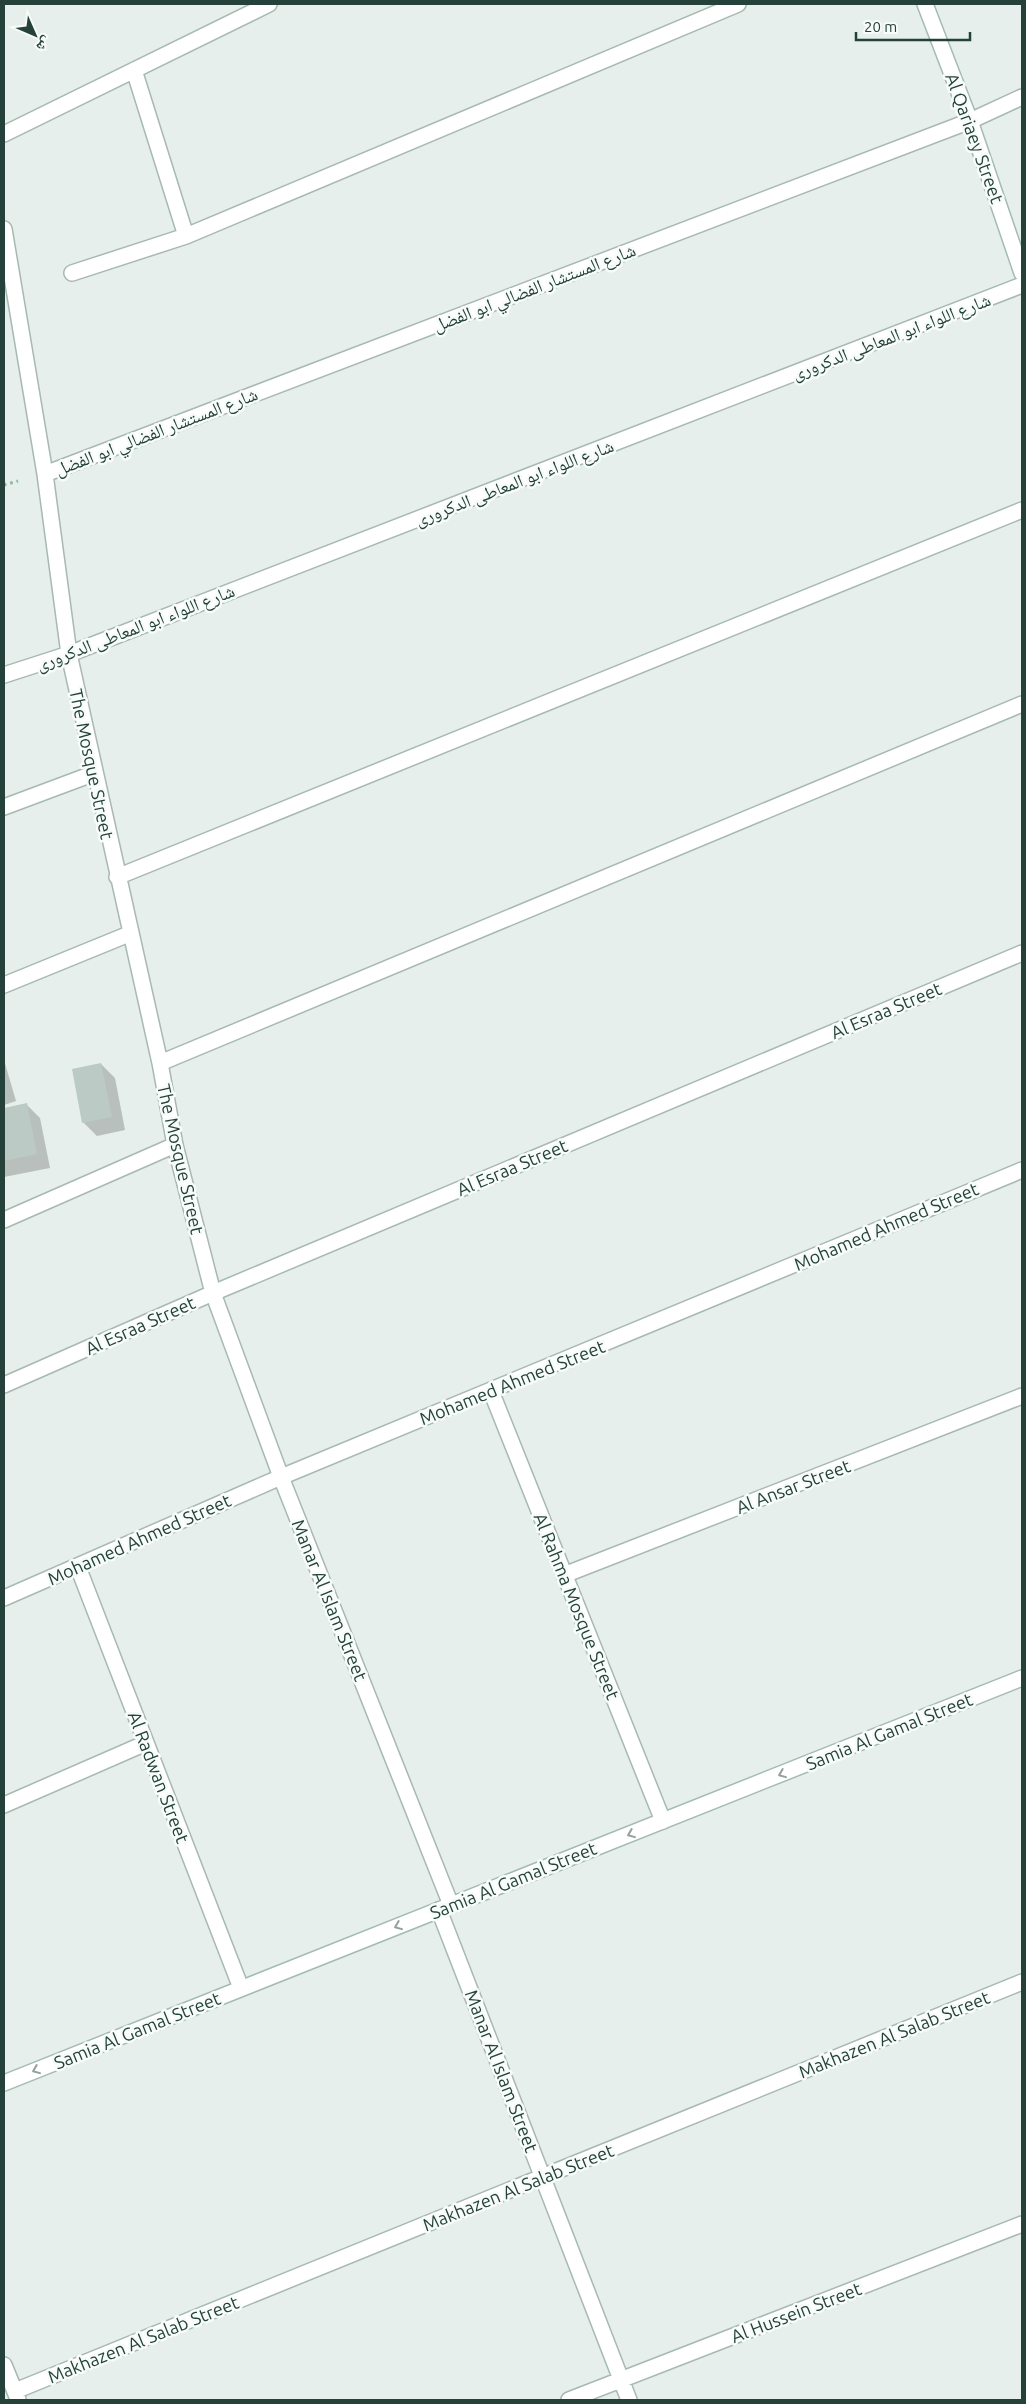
<svg xmlns="http://www.w3.org/2000/svg" width="1026" height="2404" viewBox="0 0 1026 2404" font-family="Ubuntu,'Noto Naskh Arabic',sans-serif">
<style>
.shadow{fill:#0003}
.building{fill:#bbcac4}
.lines{fill:none;stroke-linecap:round;stroke-linejoin:round}
.street-casing{stroke:#a8b8b2;stroke-width:18}
.secondary-casing{stroke:#a4bbb3;stroke-width:18}
.path{stroke:#86b3a5;stroke-width:3;stroke-dasharray:2.5 4;stroke-linecap:butt}
.street{stroke:#fff;stroke-width:15}
.secondary{stroke:#fff;stroke-width:15}
.oneway{stroke:#92a09c}
.labels{text-anchor:middle;dominant-baseline:central;stroke-width:5;stroke-linejoin:round;paint-order:stroke}
.street-label{font-size:18px;fill:#24423a;stroke:#f7fbf9}
</style>
<rect width="100%" height="100%" fill="#e6efeb"/>
<path class="shadow" d="M4,1060L16,1101L4,1105Z
M101,1064L115,1078L125,1130L97,1136L83,1122Z
M27,1105L40,1118L50,1168L4,1177V1110Z"/>
<path class="building" d="M101,1063L112,1117L82,1123L72,1069Z
M27,1103L37,1154L4,1161V1108Z"/>
<g class="lines">
<defs>
<path id="street" d="M134,70L186,236
M4,134L269,4
M4,229L45,474L69,654L160,1063L175,1145L213,1293L281,1477L451,1905
M72,273L186,236L738,4
M45,474L970,121L1022,97
M4,675L69,654L1022,285
M4,807L95,773
M117,877L1022,510
M4,985L129,934
M160,1063L1022,704
M4,1220L175,1145
M4,1385L213,1293L1022,953
M491,1391L663,1821
M78,1567L241,1988
M564,1575L1022,1396
M4,1598L281,1477L1022,1170
M4,1805L146,1743
M439,1910L629,2400
M4,2365L18,2399
M15,2391L1022,1982
M569,2400L1022,2224"/>
<path id="secondary" d="M925,4L970,121L1022,273
M4,2083L1022,1678"/>
</defs>
<use href="#street" class="street-casing"/>
<use href="#secondary" class="secondary-casing"/>
<path class="path" d="M4,485L18,481"/>
<use href="#street" class="street"/>
<use href="#secondary" class="secondary"/>
</g>
<defs><path id="oneway-chevron" d="M-2-3.5L2.5 0L-2 3.5" fill="none" stroke-width="1.6" stroke-linecap="round" stroke-linejoin="round" transform="scale(1.25)"/></defs>
<g class="oneway">
<use href="#oneway-chevron" transform="translate(782 1774) rotate(158)"/>
<use href="#oneway-chevron" transform="translate(631 1834) rotate(158)"/>
<use href="#oneway-chevron" transform="translate(398 1926) rotate(158)"/>
<use href="#oneway-chevron" transform="translate(36 2070) rotate(158)"/>
</g>
<g class="labels">
<g class="street-label">
<text transform="translate(975 138) rotate(70)">Al Qariaey Street</text>
<text transform="translate(534 287) rotate(-21)">شارع المستشار الفضالي ابو الفضل</text>
<text transform="translate(891 336) rotate(-21)">شارع اللواء ابو المعاطى الدكرورى</text>
<text transform="translate(156 431) rotate(-21)">شارع المستشار الفضالي ابو الفضل</text>
<text transform="translate(514 482) rotate(-21)">شارع اللواء ابو المعاطى الدكرورى</text>
<text transform="translate(135 627) rotate(-21)">شارع اللواء ابو المعاطى الدكرورى</text>
<text transform="translate(92 764) rotate(78)">The Mosque Street</text>
<text transform="translate(886 1010) rotate(-23)">Al Esraa Street</text>
<text transform="translate(181 1159) rotate(77)">The Mosque Street</text>
<text transform="translate(512 1167) rotate(-23)">Al Esraa Street</text>
<text transform="translate(886 1226) rotate(-23)">Mohamed Ahmed Street</text>
<text transform="translate(140 1325) rotate(-24)">Al Esraa Street</text>
<text transform="translate(512 1382) rotate(-22)">Mohamed Ahmed Street</text>
<text transform="translate(793 1486) rotate(-21)">Al Ansar Street</text>
<text transform="translate(139 1539) rotate(-24)">Mohamed Ahmed Street</text>
<text transform="translate(330 1600) rotate(68)">Manar Al Islam Street</text>
<text transform="translate(577 1606) rotate(68)">Al Rahma Mosque Street</text>
<text transform="translate(889 1731) rotate(-22)">Samia Al Gamal Street</text>
<text transform="translate(159 1777) rotate(69)">Al Radwan Street</text>
<text transform="translate(513 1880) rotate(-22)">Samia Al Gamal Street</text>
<text transform="translate(137 2030) rotate(-22)">Samia Al Gamal Street</text>
<text transform="translate(894 2034) rotate(-22)">Makhazen Al Salab Street</text>
<text transform="translate(502 2071) rotate(69)">Manar Al Islam Street</text>
<text transform="translate(518 2187) rotate(-22)">Makhazen Al Salab Street</text>
<text transform="translate(796 2312) rotate(-21)">Al Hussein Street</text>
<text transform="translate(143 2339) rotate(-22)">Makhazen Al Salab Street</text>
</g>
</g>
<rect width="1026" height="2404" fill="none" stroke="#24423a" stroke-width="10"/>
<g transform="translate(35 35) rotate(135)" stroke="#f7fbf9" stroke-width="4" paint-order="stroke">
<path d="M0-4L9 19L0 12L-9 19Z" fill="#24423a"/>
<text y="-8" font-size="14" font-weight="bold" text-anchor="middle" fill="#24423a">ش</text>
</g>
<path d="M856 32v8h114v-8" fill="none" stroke="#24423a" stroke-width="2.5"/>
<text x="864" y="32" font-size="15" fill="#24423a" stroke="#f7fbf9" stroke-width="4" paint-order="stroke">20 m</text>
</svg>
